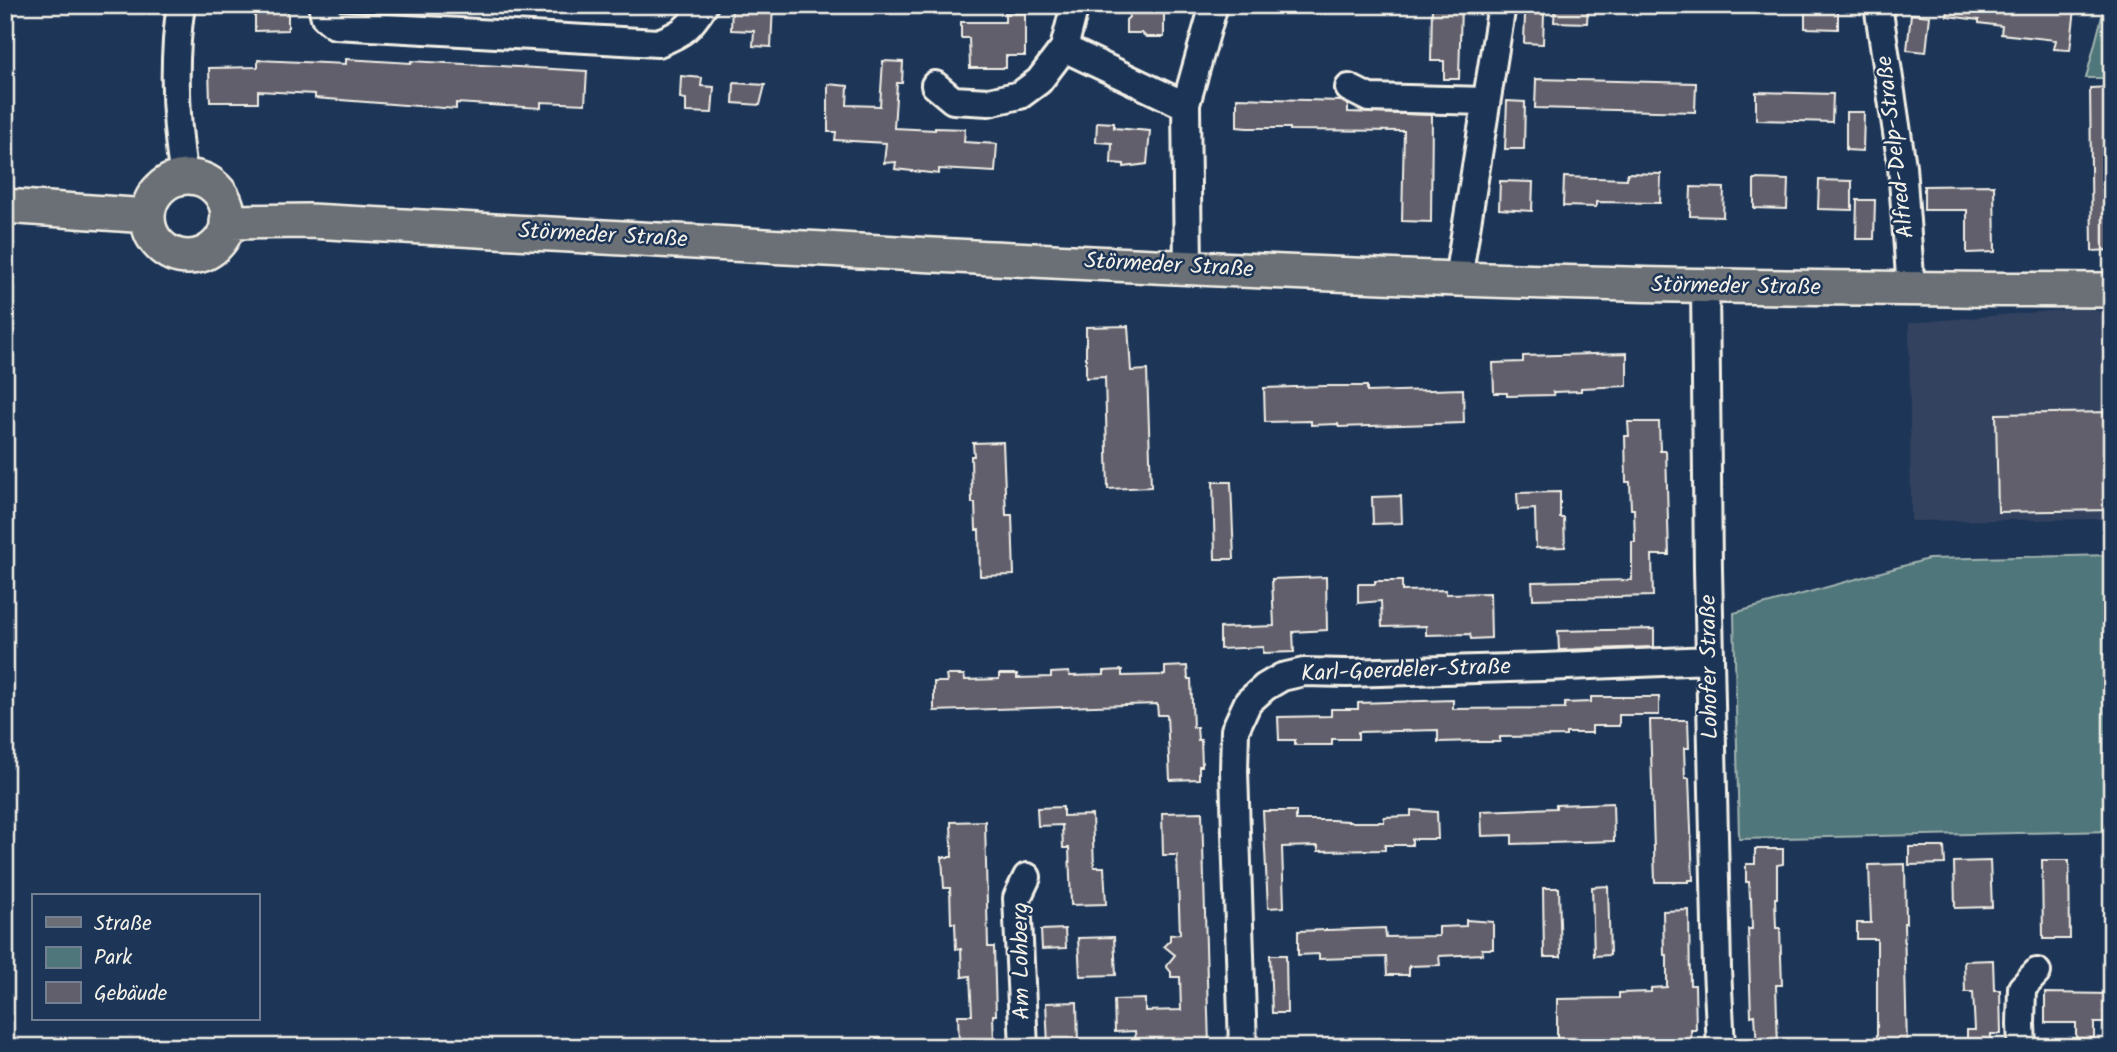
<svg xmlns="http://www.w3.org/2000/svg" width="2117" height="1052" viewBox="0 0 2117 1052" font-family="Kalam,sans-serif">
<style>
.built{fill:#32425e}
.green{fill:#4f767a;stroke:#a2b4b1;stroke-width:2}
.building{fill:#625f6d;stroke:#f4f1e8;stroke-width:2}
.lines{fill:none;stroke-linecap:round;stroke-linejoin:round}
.minor-casing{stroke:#f4f1e8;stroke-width:32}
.major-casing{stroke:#f4f1e8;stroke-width:38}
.minor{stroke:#1d3557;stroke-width:26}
.major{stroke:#6b6f75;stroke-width:33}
.labels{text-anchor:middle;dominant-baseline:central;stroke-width:5;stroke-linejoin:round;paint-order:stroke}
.street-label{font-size:23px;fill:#f4f1e8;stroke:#1d3557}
</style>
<rect width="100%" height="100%" fill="#1d3557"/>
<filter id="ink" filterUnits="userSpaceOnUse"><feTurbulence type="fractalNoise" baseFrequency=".0143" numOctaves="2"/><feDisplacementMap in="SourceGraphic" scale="14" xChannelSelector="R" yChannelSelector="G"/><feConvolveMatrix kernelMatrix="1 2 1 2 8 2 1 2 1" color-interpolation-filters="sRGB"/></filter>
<g filter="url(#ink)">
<path class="built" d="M2084,308L2112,314V519L1911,521L1909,323Z"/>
<path class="green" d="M2105,5H2112V78H2086Z
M2112,555V831L1739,839L1734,613L1928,559Z"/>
<path class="building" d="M255,5H288V30L255,31Z
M732,5H773L771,47L753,46L754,31L731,30Z
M1129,5H1164V37H1146L1142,33H1126V20L1129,17Z
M1432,5H1461L1459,79H1444V61H1431Z
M1555,5H1588L1587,23L1554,22Z
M1805,5H1838V29L1805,28Z
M1948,5H2045L2075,9L2070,50L2054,49L2056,40L2001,34L2002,26L1979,23V20L1947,16Z
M1005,13H1025V56H1006V68H970L969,38H961V22H1005Z
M1525,14H1544L1543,44L1524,43Z
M1911,14L1930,16L1926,52L1907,50Z
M346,59L411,63V61L587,71L585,104L541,102V108L456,103V109L315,98V94L258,91V102H210L209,68L258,67V60L346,64Z
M883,61L903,62L902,83H897L894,128L935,130V128L965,129L964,142L997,144L995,172L939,169V174L895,169L896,162L884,163L886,143L835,140L836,132H828V84L848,86L847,105L880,106Z
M681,76L702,78L701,86L714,87L712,113L686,112V99L680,98Z
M1536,79L1696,83L1695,112L1535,108Z
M734,83L765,85L760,105L733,103Z
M2112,87V250L2092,251L2090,88Z
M1756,92L1833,94L1832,122L1756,120Z
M1237,98L1341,101L1348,105V112L1432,115L1431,222L1402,221L1404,131L1290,130V128H1247L1237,127Z
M1507,101L1525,102L1524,149H1505Z
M1846,112H1864L1863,151L1846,150Z
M1097,122L1114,123V128L1150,131L1147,164L1124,167V164L1111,163L1112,143L1096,142Z
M1627,173L1661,174L1660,203L1596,202V207L1563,206L1564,177L1627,179Z
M1754,179L1788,180L1787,209L1754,208Z
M1819,180L1852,181V210L1818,209Z
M1500,181L1533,182L1532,211L1499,209Z
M1994,185L1995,252L1967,253V210H1924V186Z
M1691,187L1724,188L1723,217L1690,216Z
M1857,200H1875L1874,239H1856Z
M1128,326L1131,371L1147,370L1151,487L1108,489L1105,377L1086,378V327Z
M1627,353V386L1581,388V391L1553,392L1554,395L1507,396V393H1494L1493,363L1523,362V356Z
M1325,386H1367V392L1463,389L1464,423L1339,427L1338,424L1311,425V421L1265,422L1264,388Z
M2112,412V510L1998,512L1996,414Z
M1628,422H1659L1660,451H1666L1669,555H1652L1653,596L1533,599L1532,582L1632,580V542H1635L1634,509H1631L1630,482H1626L1625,436H1629Z
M1003,442L1006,515H1012L1014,575L980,576L979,530H976L975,503H972L971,456H974L973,443Z
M1213,482H1231L1234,559H1215Z
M1560,492V518H1564L1565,547L1536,548L1535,509L1518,510L1517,493Z
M1401,496L1402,523L1373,524L1372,497Z
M1326,577L1327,630L1293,632L1294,652L1263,653V647L1220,649V628L1274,626L1272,579Z
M1375,581H1402V591L1446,590V594L1490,593L1491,638L1471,639L1470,634L1426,635V626L1382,627L1381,601L1358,603V584H1375Z
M1654,629V647L1559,650L1558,631Z
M1187,666L1188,679H1191L1193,727H1197L1198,740H1201L1202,766H1199V779L1170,780L1167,715H1158L1157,704L934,711V682H947L946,675H964L965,680L999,679V674H1017V678L1051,677V673L1069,672L1070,676L1104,675V671L1122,670V676L1165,675V667Z
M1591,697H1659V715H1619V726H1592V733H1566V736L1500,737V742H1478V741L1438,742V730L1358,732V739H1332V745H1295V740H1279L1278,717L1331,716V709H1358V703L1453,700V709L1565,708V703L1591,702Z
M1650,720H1688L1689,748H1684L1685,778H1689L1693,880H1689V882H1655Z
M1613,803L1614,841L1512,844V835L1482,836L1481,811L1556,808V805Z
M1063,807V816L1092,815L1094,867H1104L1106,904L1071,905L1069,848H1063L1062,825L1038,826L1037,808Z
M1411,810L1437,812L1438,839H1412V845H1385V850L1318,851V846L1282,847L1284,907L1268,908L1263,811H1296V820H1331L1348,821V822H1384V817L1411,816Z
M1202,812L1209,1046L1136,1047L1135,1031L1115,1032L1114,1000L1145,999V1011L1181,1010L1180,977H1171V972L1166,966L1175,955L1164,946L1170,940V935L1180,934L1177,855H1163L1162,813Z
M985,821L988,947H994L996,1015H993L994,1044L959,1045L958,1015H972L970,976L962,977L961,949H956L955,923H951L950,888H944L942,857H952L951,822Z
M1909,847H1944L1945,864L1909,865Z
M1755,849H1783V864L1777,865V898H1775L1776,928H1780L1782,985H1776L1778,1047H1757L1755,1015L1751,1016L1748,929H1752L1751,898H1750L1749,882H1746V864H1755Z
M2042,860H2069L2070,939H2043Z
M1990,861L1992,907L1955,908L1954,862Z
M1905,864L1906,923H1904L1907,1047H1877V939H1857V923H1871L1869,865Z
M1608,886L1610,955L1594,956L1592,887Z
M1543,888H1559L1561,957H1544Z
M1689,910L1690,985H1695L1696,1030H1691L1692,1047H1646V1040L1602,1041L1588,1042V1047H1557V999L1619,998V993L1651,992V988L1667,987V955H1664L1663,911Z
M1466,920L1493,922V949H1482L1483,954L1439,956L1440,965L1409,966V975H1387L1386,957L1319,959V954L1298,955V931L1385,928L1386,937L1439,936V927L1466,926Z
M1065,929L1066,948L1042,949L1041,930Z
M1114,937L1116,975L1080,976L1078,938Z
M1270,955H1286L1287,1013H1272Z
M1993,960L1994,990H2000L2001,1034H1991V1047H1967V1030H1975L1973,992H1965L1964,961Z
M2045,993L2112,994V1023H2094V1038H2076V1023H2045Z
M1077,1002L1078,1044L1048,1045L1046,1003Z"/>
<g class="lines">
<defs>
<path id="minor" d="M181,5C172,63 175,120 184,178
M322,5L325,17L335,25L658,43C684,33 689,28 704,5
M1075,5L1064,48L1178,102L1186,104
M1878,5L1902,166L1911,290
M935,85L953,100L989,102L1020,95L1039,81L1064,48
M1349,88L1369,98L1486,101
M1188,268L1186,104L1214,5
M1458,279L1502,5
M1705,286L1708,569L1717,969L1721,1047
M1024,1047L1017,898L1027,877
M1243,1047L1234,771L1235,730L1248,702L1265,687L1282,677L1304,672L1347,673L1544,667L1710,660
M2022,1047L2021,1024L2022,988L2037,972"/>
<path id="major" d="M148 217a40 40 0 1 1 80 0a40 40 0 1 1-80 0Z
M5,206L148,216
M227,222L309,221C692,241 1075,265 1459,279C1676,287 1894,289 2112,290"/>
</defs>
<use href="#minor" class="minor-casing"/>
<use href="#major" class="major-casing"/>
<use href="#minor" class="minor"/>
<use href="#major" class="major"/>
</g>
</g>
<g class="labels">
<g class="street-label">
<text transform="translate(1896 147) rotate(-97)">Alfred-Delp-Straße</text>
<text transform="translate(603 236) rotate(3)">Störmeder Straße</text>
<text transform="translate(1169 266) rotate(3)">Störmeder Straße</text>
<text transform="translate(1736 287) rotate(1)">Störmeder Straße</text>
<text transform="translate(1710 667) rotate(-91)">Lohofer Straße</text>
<text transform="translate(1406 671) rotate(-2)">Karl-Goerdeler-Straße</text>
<text transform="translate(1022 961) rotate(-91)">Am Lohberg</text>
</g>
</g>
<rect width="2117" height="1052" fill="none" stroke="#1d3557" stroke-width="28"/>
<rect x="14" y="14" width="2089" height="1024" fill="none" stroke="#f4f1e8" stroke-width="2.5" filter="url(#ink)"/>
<rect x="32" y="894" width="228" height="126" fill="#1d3557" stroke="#738091" stroke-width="2"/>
<rect x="46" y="917" width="35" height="10" fill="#6b6f75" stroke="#738091" stroke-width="2"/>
<text x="94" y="930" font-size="21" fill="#f4f1e8">Straße</text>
<rect x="46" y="947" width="35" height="21" fill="#4f767a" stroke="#738091" stroke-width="2"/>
<text x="94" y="964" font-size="21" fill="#f4f1e8">Park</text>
<rect x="46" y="982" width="35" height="21" fill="#625f6d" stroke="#738091" stroke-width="2"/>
<text x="94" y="1000" font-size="21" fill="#f4f1e8">Gebäude</text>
</svg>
